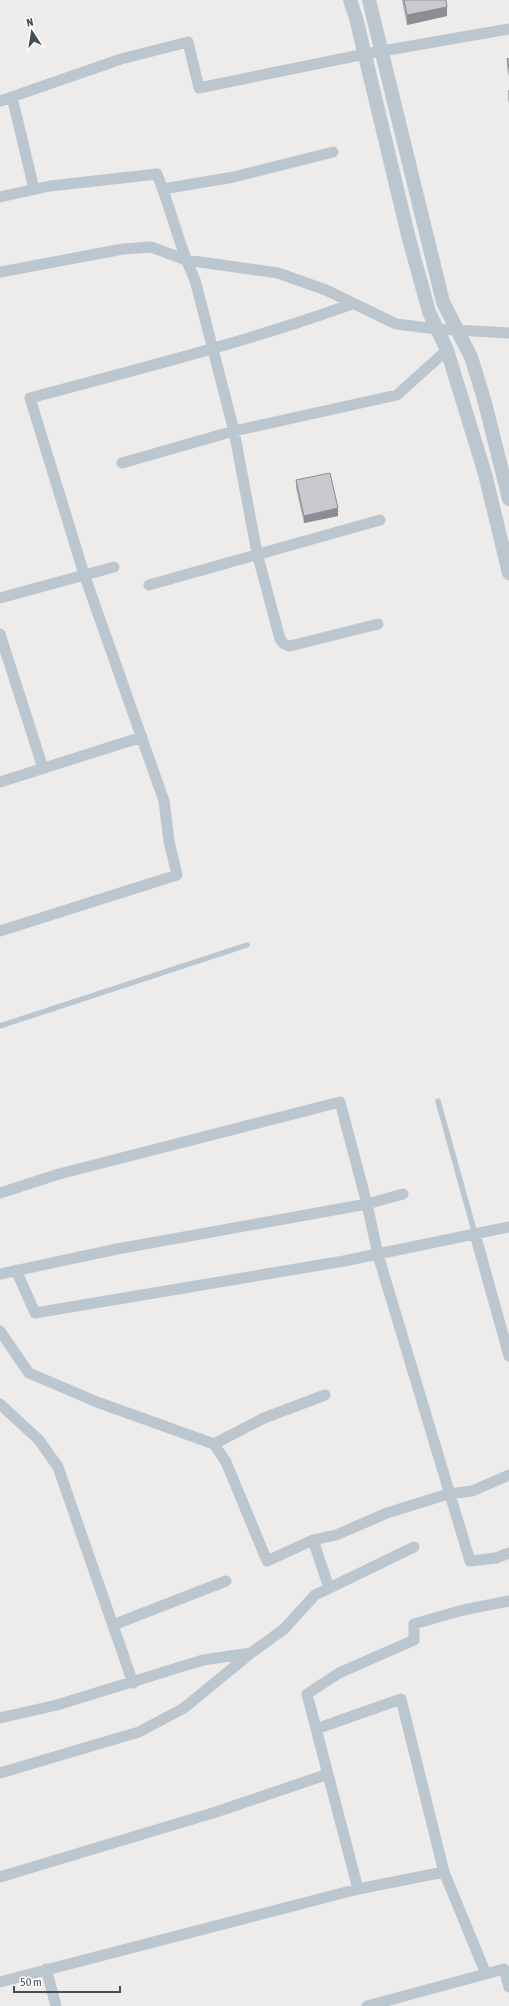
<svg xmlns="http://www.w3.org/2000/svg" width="509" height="2006" viewBox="0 0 509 2006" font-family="'Asap Condensed',sans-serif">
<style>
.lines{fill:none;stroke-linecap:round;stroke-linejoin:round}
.service{stroke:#bcc6ce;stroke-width:5.5}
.minor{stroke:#bcc6ce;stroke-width:11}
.tertiary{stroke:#bcc6ce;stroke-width:14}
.wall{fill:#acaeb3}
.shaded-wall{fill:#8c8d92}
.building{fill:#c8cad0;stroke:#8c8d92}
</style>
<rect width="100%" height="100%" fill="#eeebeb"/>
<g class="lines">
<path class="service" d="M0,1026L247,945
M438,1101L475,1234"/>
<path class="minor" d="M12,97L34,189
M0,101L121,59L188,42L199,88L365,54L509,29
M163,189L234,177L333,152
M0,197L50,186L157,174C171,209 179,246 195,280L234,431L257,553L280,639L284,644L290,646L378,624
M0,272L123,249L151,247L186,260L278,273L326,290L396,324L437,329L509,333
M122,463L234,431L397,395L447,350
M149,585L380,520
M0,598L114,567
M0,634L43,768
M0,782L142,737
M0,931L177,875L169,841L164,801L84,574L30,398C138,369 247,342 352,304
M0,1193L59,1174L340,1102L367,1204L378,1255L470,1561L496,1558L509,1553
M475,1234L509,1356
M16,1270L35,1313L344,1261L509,1227
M0,1274L117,1249L367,1204L403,1194
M0,1331L29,1373L97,1402L214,1444L226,1462L267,1561L313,1540L336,1535L387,1513L448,1494L472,1491L509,1475
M0,1404L39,1440L58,1467L133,1683
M214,1444L264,1418L325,1395
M313,1540L329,1588
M113,1625L226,1581
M0,1718L57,1705L203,1660L251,1653
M316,1729L401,1699L444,1872L358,1889
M0,1773L139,1732L184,1708L251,1653L284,1629L315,1595L414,1547
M444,1872L486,1974
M0,1877L216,1812L328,1774
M46,1969L56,2006
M0,1982L358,1889L307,1694L339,1673L414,1640V1624L463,1610L509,1601
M367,2006L504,1969L509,1987"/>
<path class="tertiary" d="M350,0L356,18L409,239L429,312L447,350L485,474L509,573
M369,0L443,302L471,357L484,399L509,499"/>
</g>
<path class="wall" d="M402,0H446L447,16L407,25Z
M509,58V77L507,68V59Z
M508,90H509V104L508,99Z
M296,480L338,516L304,523L296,488Z"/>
<path class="shaded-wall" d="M447,7V16L407,25V15Z
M338,508V516L304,523V516Z"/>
<path class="building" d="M404,0H446L447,7L407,15Z
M509,58V68L507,59Z
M330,473L338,508L304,516L296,480Z"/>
<g transform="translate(32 32) rotate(348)" stroke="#ffffff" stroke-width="3" paint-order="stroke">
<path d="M0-3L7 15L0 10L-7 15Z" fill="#444e58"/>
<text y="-6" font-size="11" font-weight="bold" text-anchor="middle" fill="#444e58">N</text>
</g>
<path d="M14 1986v6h106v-6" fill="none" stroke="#444e58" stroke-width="2"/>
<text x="20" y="1986" font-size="12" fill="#444e58" stroke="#ffffff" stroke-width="3" paint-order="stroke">50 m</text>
</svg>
